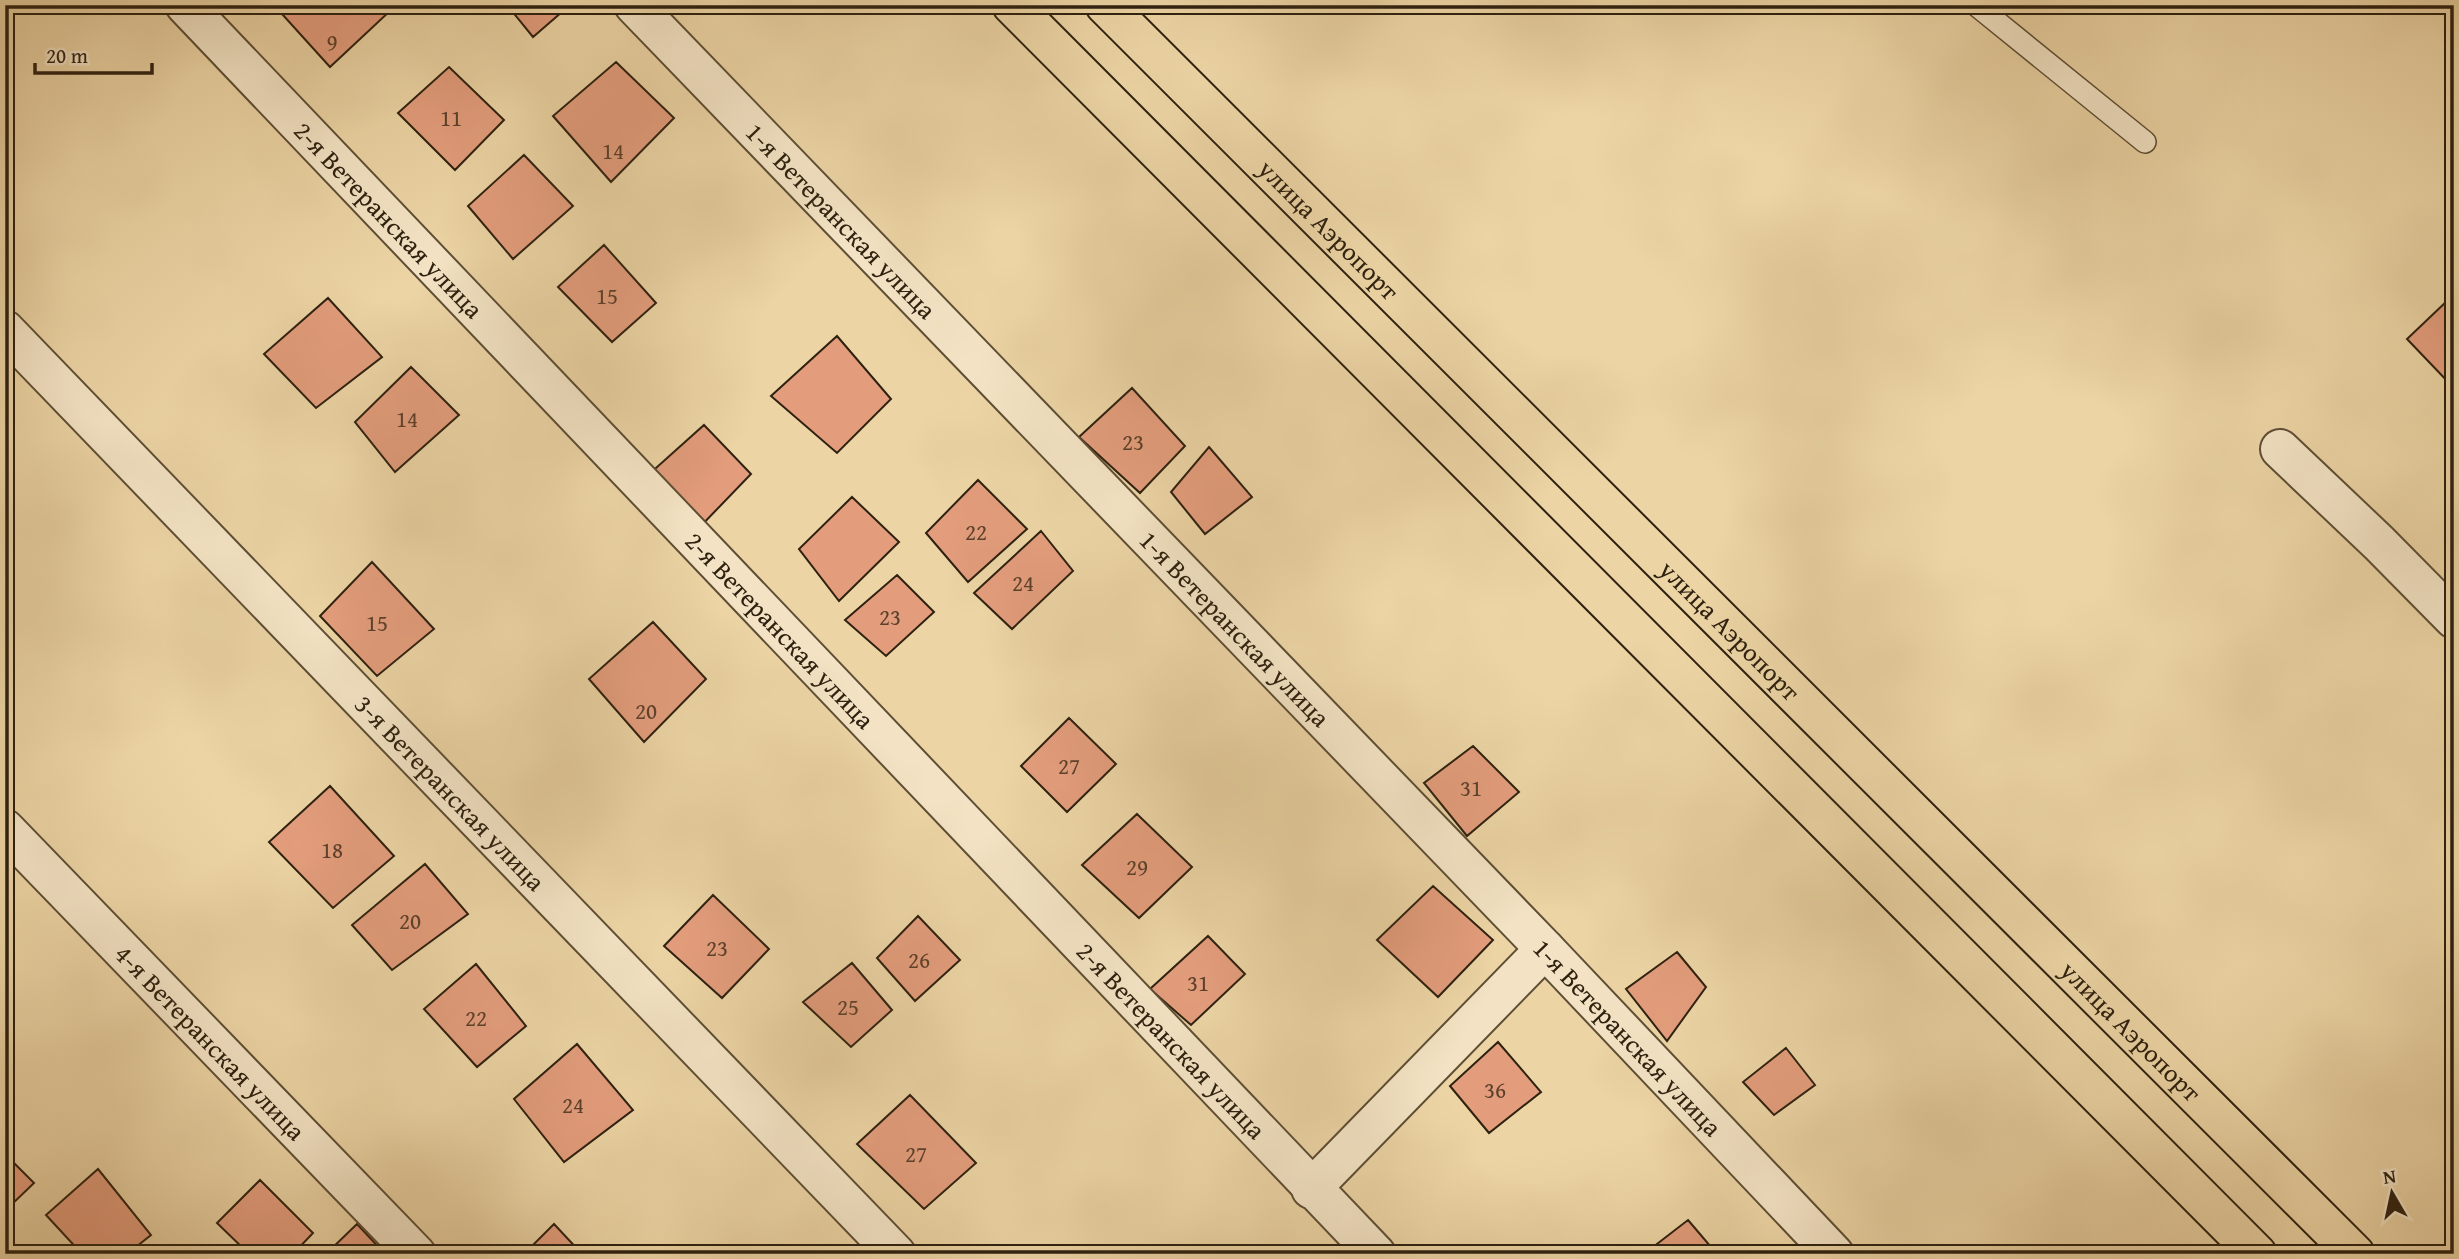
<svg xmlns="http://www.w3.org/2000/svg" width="2459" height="1259" viewBox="0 0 2459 1259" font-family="'Gentium Book Plus',serif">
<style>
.building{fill:#e39d7c;stroke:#2e2110;stroke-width:2}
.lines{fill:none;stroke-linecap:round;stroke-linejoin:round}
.service-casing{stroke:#5e4e35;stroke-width:24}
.minor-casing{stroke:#5e4e35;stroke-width:42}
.primary-casing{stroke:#2e2110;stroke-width:42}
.service{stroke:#f3e3c4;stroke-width:21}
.minor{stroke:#f3e3c4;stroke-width:38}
.primary{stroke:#ecd4a4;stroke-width:38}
.labels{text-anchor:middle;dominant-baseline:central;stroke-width:5;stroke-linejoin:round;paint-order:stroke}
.number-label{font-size:23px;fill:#5b402b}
.street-label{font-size:26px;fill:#2e2110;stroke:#f3e3c4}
</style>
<rect width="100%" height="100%" fill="#ecd4a4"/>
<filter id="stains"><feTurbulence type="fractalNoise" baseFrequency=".00286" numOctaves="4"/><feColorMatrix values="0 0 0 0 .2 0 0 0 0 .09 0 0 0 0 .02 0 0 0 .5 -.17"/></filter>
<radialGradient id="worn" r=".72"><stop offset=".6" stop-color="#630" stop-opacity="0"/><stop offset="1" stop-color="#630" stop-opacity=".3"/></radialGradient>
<path class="building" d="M291,5H386L391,10L330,67L282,14Z
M507,5H570L533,37Z
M616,62L674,118L611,182L553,116Z
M449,67L504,120L455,170L398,113Z
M524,155L573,206L513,259L468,206Z
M604,245L656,303L612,342L558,287Z
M328,298L382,357L316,408L264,354Z
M2447,301L2454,308V382L2451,385L2407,339Z
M837,336L891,399L837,453L771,396Z
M411,367L459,415L395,472L355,422Z
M1132,388L1185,446L1140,493L1079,437Z
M704,425L751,474L696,531L647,476Z
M1209,447L1252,497L1205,534L1171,492Z
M978,480L1027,529L968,582L926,533Z
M852,497L899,542L839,601L799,549Z
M1041,531L1073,571L1012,629L974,593Z
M372,562L434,629L377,676L320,616Z
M897,575L934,612L886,656L845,620Z
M653,622L706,679L644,742L589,679Z
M1069,718L1116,764L1067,812L1021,766Z
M1473,746L1519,792L1467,836L1424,783Z
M330,786L394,856L333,908L269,842Z
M1137,814L1192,867L1139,918L1082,865Z
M425,864L468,914L392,970L352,925Z
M1433,886L1493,940L1438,997L1377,940Z
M713,895L769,949L722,998L664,946Z
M918,916L960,960L915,1001L877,958Z
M1208,936L1245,974L1191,1025L1150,989Z
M1677,952L1706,987L1667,1041L1626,989Z
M852,963L892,1010L851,1047L803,1002Z
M476,964L526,1026L477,1067L424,1009Z
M1498,1042L1541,1092L1489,1133L1450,1086Z
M577,1044L633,1110L564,1162L514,1099Z
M1786,1048L1815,1085L1774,1115L1743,1082Z
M910,1095L976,1163L924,1209L857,1144Z
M5,1154L34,1183L5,1211Z
M98,1169L151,1235L127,1254H82L46,1215Z
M260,1180L313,1233L293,1254H249L217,1223Z
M1688,1220L1717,1254H1644Z
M357,1224L385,1254H326Z
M554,1224L582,1254H524Z"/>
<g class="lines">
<defs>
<path id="service" d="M1976,5L2145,142"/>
<g id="minor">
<path id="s1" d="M185,5L1376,1254"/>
<path id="s2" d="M634,5L1545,949L1834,1254"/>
<path id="s3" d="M5,330L896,1254"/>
<path d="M2280,449L2379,543L2454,619"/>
<path id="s4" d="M5,829L416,1254"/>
<path d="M1311,1189L1545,949"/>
</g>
<g id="primary">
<path d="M1012,5L2257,1254"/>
<path id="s5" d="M1105,5L2355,1254"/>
</g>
</defs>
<use href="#service" class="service-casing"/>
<use href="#minor" class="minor-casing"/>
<use href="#primary" class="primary-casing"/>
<use href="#service" class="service"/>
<use href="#minor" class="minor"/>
<use href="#primary" class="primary"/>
</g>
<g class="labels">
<g class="number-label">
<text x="332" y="41">9</text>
<text x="451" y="117">11</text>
<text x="613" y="150">14</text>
<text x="607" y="295">15</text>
<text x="407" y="418">14</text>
<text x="1133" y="441">23</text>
<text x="976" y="531">22</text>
<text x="1023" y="582">24</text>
<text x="890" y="616">23</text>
<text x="377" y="622">15</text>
<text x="646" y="710">20</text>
<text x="1069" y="765">27</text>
<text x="1471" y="787">31</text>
<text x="332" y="849">18</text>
<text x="1137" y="866">29</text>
<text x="410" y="920">20</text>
<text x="717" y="947">23</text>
<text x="919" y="959">26</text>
<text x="1198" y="982">31</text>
<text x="848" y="1006">25</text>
<text x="476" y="1017">22</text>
<text x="1495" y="1089">36</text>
<text x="573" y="1104">24</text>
<text x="916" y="1153">27</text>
</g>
<g class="street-label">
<text stroke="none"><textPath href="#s1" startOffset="296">2-я Ветеранская улица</textPath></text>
<text stroke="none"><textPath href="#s2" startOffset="299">1-я Ветеранская улица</textPath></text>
<text stroke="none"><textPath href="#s5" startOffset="317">улица Аэропорт</textPath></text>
<text stroke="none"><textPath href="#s2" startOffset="866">1-я Ветеранская улица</textPath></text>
<text stroke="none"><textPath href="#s1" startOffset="863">2-я Ветеранская улица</textPath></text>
<text stroke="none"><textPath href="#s5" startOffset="884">улица Аэропорт</textPath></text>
<text stroke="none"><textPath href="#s3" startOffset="642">3-я Ветеранская улица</textPath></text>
<text stroke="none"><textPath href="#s5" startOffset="1451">улица Аэропорт</textPath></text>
<text stroke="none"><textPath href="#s2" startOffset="1433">1-я Ветеранская улица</textPath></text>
<text stroke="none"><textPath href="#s1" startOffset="1430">2-я Ветеранская улица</textPath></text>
<text stroke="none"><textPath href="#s4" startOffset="296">4-я Ветеранская улица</textPath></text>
</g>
</g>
<rect width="2459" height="1259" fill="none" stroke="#ecd4a4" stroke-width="28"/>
<rect x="7" y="7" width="2445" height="1245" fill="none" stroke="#2e2110" stroke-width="3.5"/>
<rect x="14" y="14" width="2431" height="1231" fill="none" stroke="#2e2110" stroke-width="2"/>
<g transform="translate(2392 1193) rotate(351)" stroke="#f3e3c4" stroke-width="5" paint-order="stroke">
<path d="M0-5L12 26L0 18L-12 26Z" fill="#2e2110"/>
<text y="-10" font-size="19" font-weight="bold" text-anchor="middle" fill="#2e2110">N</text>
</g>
<path d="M35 63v10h117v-10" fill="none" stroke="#2e2110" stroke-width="3.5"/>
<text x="46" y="63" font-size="21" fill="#2e2110" stroke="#f3e3c4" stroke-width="5" paint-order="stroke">20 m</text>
<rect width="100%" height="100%" filter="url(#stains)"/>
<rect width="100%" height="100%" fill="url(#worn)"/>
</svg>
